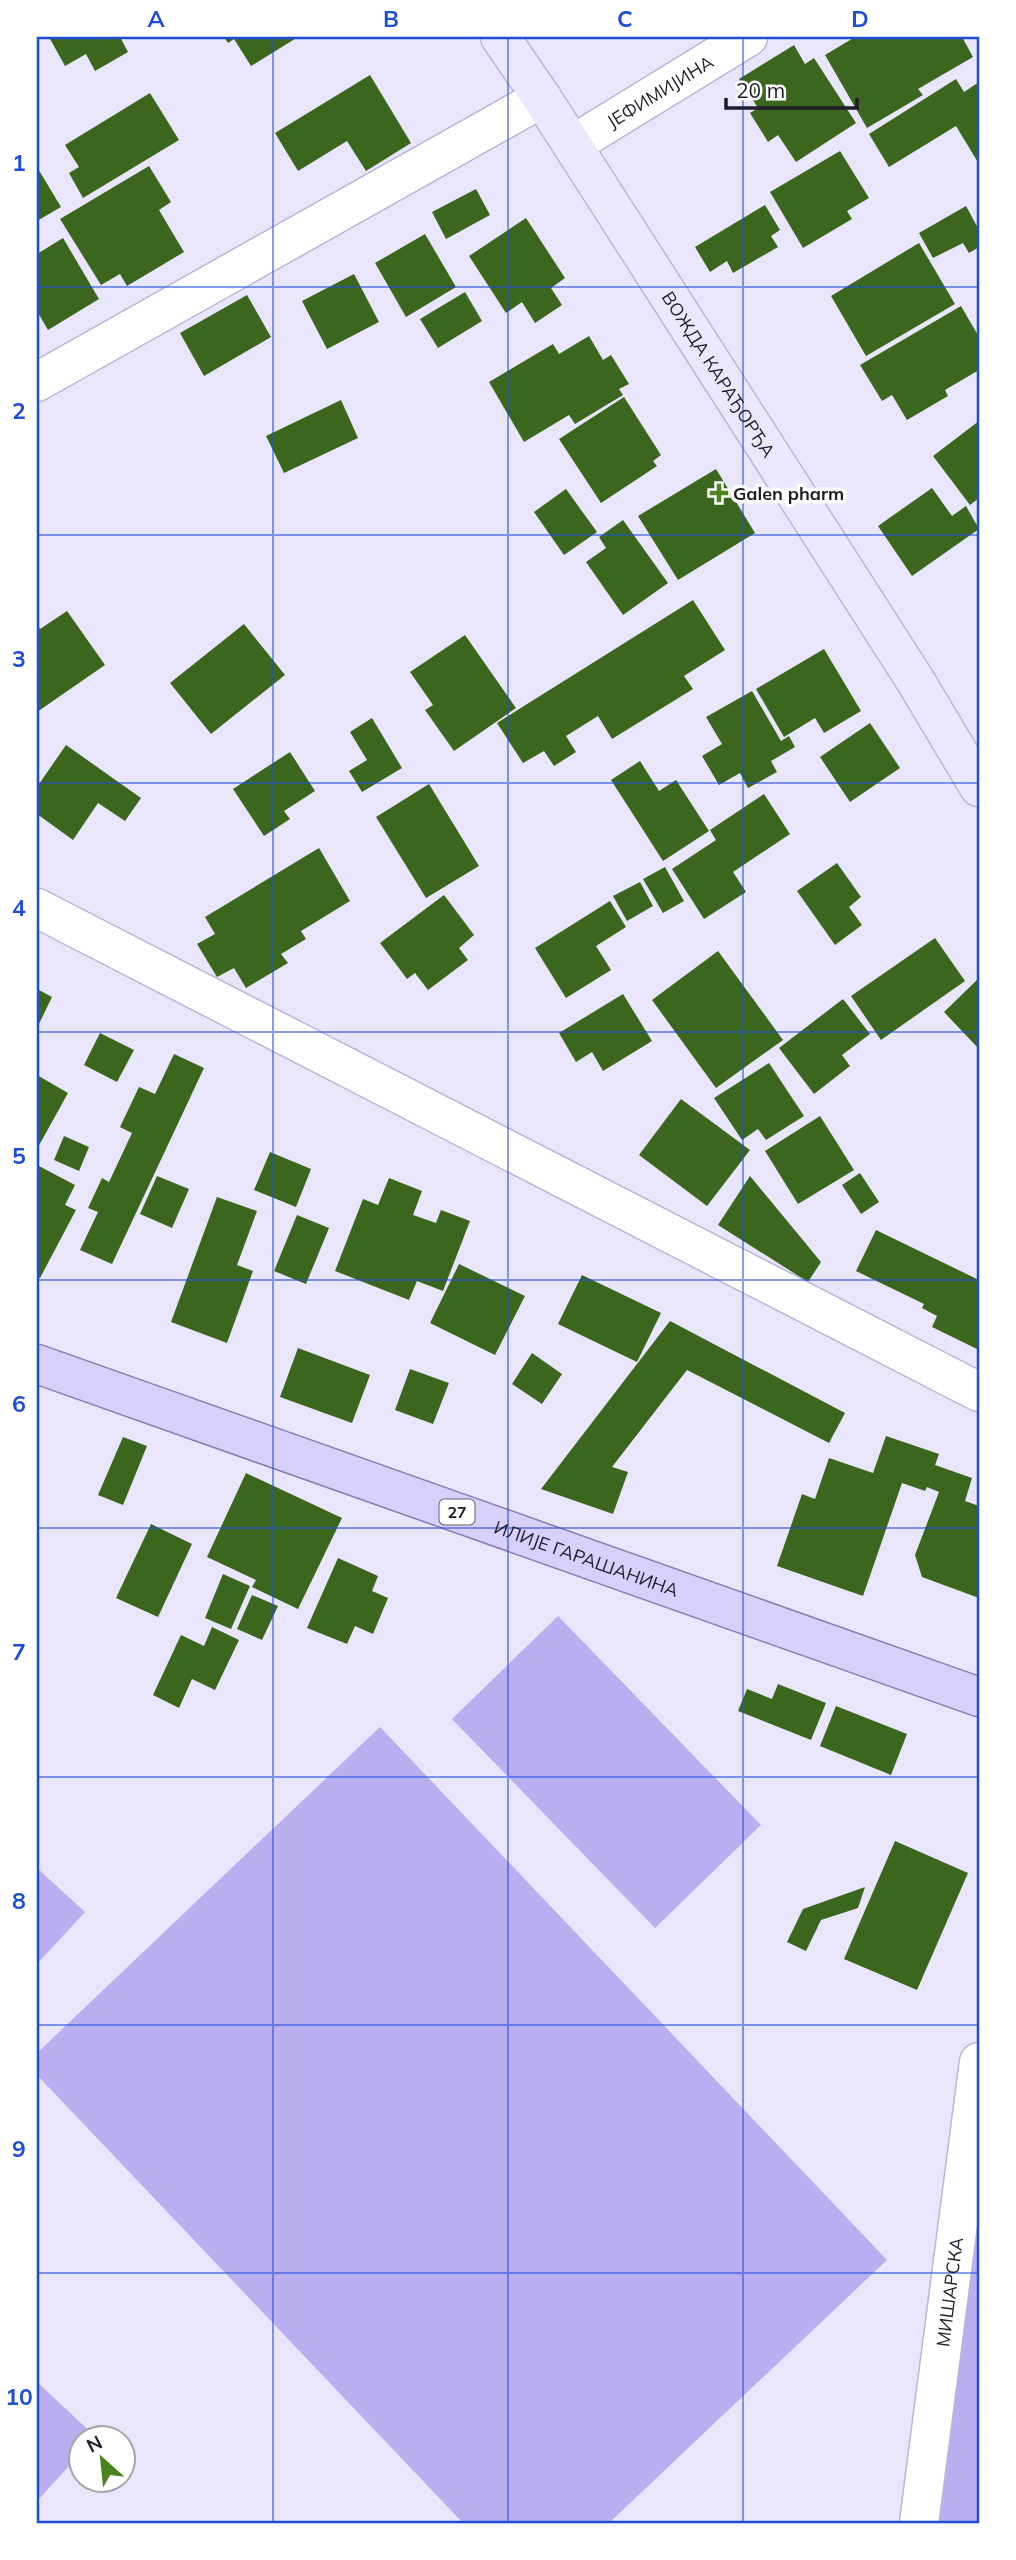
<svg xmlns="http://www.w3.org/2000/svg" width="1016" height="2560" viewBox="0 0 1016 2560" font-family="Mulish,sans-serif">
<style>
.green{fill:#baaef1}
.building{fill:#3b661e}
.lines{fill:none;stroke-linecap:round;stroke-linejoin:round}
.minor-casing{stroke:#bbb6d9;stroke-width:41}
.secondary-casing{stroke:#bbb6d9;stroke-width:41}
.primary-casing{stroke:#867cb0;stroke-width:41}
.minor{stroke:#fff;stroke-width:38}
.secondary{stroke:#ece7fd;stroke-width:38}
.primary{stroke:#d8d0fb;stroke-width:38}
.grid{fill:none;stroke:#1d4ed8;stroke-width:2;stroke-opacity:0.55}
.poi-dot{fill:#4a8420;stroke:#fff;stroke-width:2.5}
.labels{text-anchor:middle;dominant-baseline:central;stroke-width:7;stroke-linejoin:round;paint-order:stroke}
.shield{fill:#fff;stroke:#626069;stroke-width:2}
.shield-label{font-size:16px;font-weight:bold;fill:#1f1c29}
.street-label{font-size:18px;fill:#1f1c29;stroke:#fff}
.poi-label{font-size:18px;font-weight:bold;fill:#1f1c29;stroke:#fff;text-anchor:start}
.neatline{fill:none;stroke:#1d4ed8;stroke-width:2.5}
.grid-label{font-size:23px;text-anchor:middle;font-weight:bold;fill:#1d4ed8}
</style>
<rect width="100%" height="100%" fill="#e9e6fc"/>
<path class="green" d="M558,1616L761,1825L655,1928L452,1719Z
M380,1727L887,2260L609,2523H463L37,2075V2053Z
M37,1868L85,1912L37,1964Z
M979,2083V2523H923Z
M37,2382L96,2437L80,2438V2454L37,2501Z"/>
<path class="building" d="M49,37H120L128,52L95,71L86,54L65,66Z
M224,37H298L251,66L234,39L228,43Z
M855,37H962L973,57L918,89L923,95L867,128L825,55Z
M794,45L805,64L814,58L856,123L796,162L778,135L768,142L750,113L758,108L739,79Z
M370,75L411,143L366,171L347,141L298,171L275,133Z
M956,79L964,92L979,82V164L956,126L889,167L869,134Z
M150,93L179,140L83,198L69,173L79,167L65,145Z
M840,151L869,198L847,211L852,219L803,248L770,192Z
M149,166L171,202L159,210L184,252L127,286L120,274L101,285L60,219Z
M37,167L61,207L37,221Z
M476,189L490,215L446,239L432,212Z
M765,205L780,230L771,236L778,247L733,273L727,261L710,272L695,247Z
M966,206L979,230V247L969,253L963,243L933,258L919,233Z
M526,218L565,278L551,288L562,305L535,323L522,302L506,313L469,256Z
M425,234L456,287L406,317L375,263Z
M63,238L99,299L48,330L37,311V254Z
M919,243L955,304L866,356L831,296Z
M354,274L379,322L327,349L302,301Z
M465,292L482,321L438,348L420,319Z
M247,295L271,337L204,376L180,333Z
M961,306L979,337V370L945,390L948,396L907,420L892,395L882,401L860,365Z
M589,336L603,360L611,355L629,384L619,389L623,395L575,424L569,415L524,442L489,382L553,344L559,354Z
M624,397L661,455L653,461L657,466L601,503L559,439Z
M341,400L358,438L284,473L266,436Z
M979,421V498L970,505L933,456Z
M716,469L755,533L678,580L638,516Z
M932,488L952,516L966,506L979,529L912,576L878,526Z
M566,489L597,532L564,555L534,512Z
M623,520L668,583L623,615L586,562L606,548L599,537Z
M693,600L725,650L684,676L693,689L612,739L598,716L566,736L576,752L554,766L544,751L523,763L497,723Z
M67,611L105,665L37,712V624L40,629Z
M244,624L285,675L211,734L170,683Z
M465,635L516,708L454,751L425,710L433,705L410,672Z
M824,649L861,711L824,733L815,718L784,737L756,689Z
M752,691L781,741L789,736L795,747L771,761L777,772L748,788L740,773L719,785L702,756L722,744L706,717Z
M372,718L402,768L362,792L349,771L367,760L350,732Z
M870,723L900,768L850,802L820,757Z
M66,745L141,798L125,821L98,803L73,840L37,814V787Z
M290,752L315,791L284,811L290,819L264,836L233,789Z
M640,761L659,791L676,780L709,831L663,861L611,780Z
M429,784L479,866L426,898L376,817Z
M764,794L790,834L733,872L746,892L704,919L672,869L716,840L710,830Z
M319,848L350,901L301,931L306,939L281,954L288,963L246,988L234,968L217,977L197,944L215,934L205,917Z
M837,863L861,897L849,907L862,925L835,945L797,891Z
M665,867L684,901L663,913L643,879Z
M640,882L653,906L627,921L613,896Z
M444,895L474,935L459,948L468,960L428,990L415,973L407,979L380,943Z
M610,901L626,927L596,946L611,970L566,998L535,948Z
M935,938L965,981L881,1040L851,996Z
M718,951L783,1040L716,1088L652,1000Z
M979,978V1049L944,1012Z
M37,989L52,997L37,1028Z
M623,994L652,1041L603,1071L592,1052L576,1062L559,1033Z
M843,999L870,1034L842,1055L850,1066L814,1094L779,1048Z
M100,1033L134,1050L117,1082L84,1065Z
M174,1054L204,1068L112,1264L80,1250L98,1212L88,1208L102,1178L109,1182L132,1133L120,1127L139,1087L155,1094Z
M769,1063L804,1116L766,1140L758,1129L742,1140L714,1098Z
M37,1075L68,1093L37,1149Z
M681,1099L750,1150L707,1206L639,1155Z
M820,1116L854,1170L798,1204L765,1151Z
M64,1136L89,1147L79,1171L54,1160Z
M270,1152L311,1169L296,1207L254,1190Z
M37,1165L75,1185L65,1205L76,1210L40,1278L37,1277Z
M860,1173L879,1202L861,1214L842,1185Z
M157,1176L189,1189L172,1228L140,1214Z
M750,1176L821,1262L808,1282L718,1225Z
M389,1178L422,1191L413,1215L436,1223L441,1210L470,1221L443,1291L417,1281L409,1300L335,1271L363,1199L378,1205Z
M217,1197L257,1211L237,1265L253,1271L227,1343L171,1322Z
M297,1215L329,1228L306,1284L274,1271Z
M876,1230L979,1280V1350L932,1327L937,1316L922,1308L924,1304L856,1271Z
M459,1264L525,1296L495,1355L430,1323Z
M582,1275L661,1313L637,1362L558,1324Z
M670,1321L845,1413L829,1443L687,1370L612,1467L628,1472L613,1514L541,1489Z
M298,1348L370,1375L352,1423L280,1397Z
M532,1353L562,1374L542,1404L512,1384Z
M410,1369L449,1383L433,1424L395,1410Z
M886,1436L939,1454L935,1465L972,1478L965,1501L979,1506V1598L922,1577L915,1555L939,1492L927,1487L925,1491L902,1483L863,1596L777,1566L802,1494L815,1499L829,1458L873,1473Z
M123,1437L147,1446L123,1505L98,1495Z
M246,1473L342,1518L298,1609L252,1587L256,1580L207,1557Z
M151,1524L192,1544L158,1617L116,1598Z
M338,1558L378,1576L372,1591L388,1598L373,1634L355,1626L347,1644L307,1628Z
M223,1574L250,1586L231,1629L205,1618Z
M252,1595L278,1606L262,1640L237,1629Z
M212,1627L239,1640L215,1690L192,1679L179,1708L153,1695L181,1635L204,1646Z
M778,1684L826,1703L811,1740L738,1711L747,1689L772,1699Z
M836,1706L907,1734L891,1775L820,1746Z
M895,1841L968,1873L917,1990L844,1959Z
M865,1887L858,1908L821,1920L806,1951L787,1942L803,1909Z"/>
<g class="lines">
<defs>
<g id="minor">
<path id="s1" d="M572,145L748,37"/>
<path d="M37,382L542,98"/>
<path d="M37,908L979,1392"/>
<path id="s2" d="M919,2523L979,2062"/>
</g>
<g id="secondary">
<path id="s3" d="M500,37L542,98L915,680L979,787"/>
</g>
<g id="primary">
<path id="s4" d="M37,1364L979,1697"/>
</g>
</defs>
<use href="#minor" class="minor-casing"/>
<use href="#secondary" class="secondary-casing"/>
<use href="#primary" class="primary-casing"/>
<use href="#minor" class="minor"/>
<use href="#secondary" class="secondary"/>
<use href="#primary" class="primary"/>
</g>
<path class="grid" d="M273,37V2523M508,37V2523M743,37V2523M37,287H979M37,535H979M37,783H979M37,1032H979M37,1280H979M37,1528H979M37,1777H979M37,2025H979M37,2273H979"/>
<path class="poi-dot" d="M715.5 482.5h7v7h7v7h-7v7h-7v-7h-7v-7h7z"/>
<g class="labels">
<rect class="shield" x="439.5" y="1499.5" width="35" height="25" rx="5"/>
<g class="shield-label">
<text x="457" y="1512">27</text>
</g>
<g class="street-label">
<text stroke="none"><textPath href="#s1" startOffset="103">ЈЕФИМИЈИНА</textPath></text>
<text stroke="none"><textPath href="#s3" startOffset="402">ВОЖДА КАРАЂОРЂА</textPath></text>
<text stroke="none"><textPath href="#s4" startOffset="583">ИЛИЈЕ ГАРАШАНИНА</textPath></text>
<text stroke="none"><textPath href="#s2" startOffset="233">МИШАРСКА</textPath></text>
</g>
<g class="poi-label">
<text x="733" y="493">Galen pharm</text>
</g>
</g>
<rect width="1016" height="2560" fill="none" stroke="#ffffff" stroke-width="77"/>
<g transform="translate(102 2459) rotate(333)"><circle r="33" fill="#ffffff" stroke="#a5a4a9" stroke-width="2"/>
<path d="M0-5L12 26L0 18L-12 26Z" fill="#4a8420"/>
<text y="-10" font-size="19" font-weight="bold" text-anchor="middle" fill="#1f1c29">N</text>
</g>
<path d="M726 98v10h131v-10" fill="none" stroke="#1f1c29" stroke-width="3.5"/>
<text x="736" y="98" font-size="21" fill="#1f1c29" stroke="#ffffff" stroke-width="5" paint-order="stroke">20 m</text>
<rect x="38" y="38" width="940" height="2484" class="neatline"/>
<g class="grid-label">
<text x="156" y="27">A</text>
<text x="391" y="27">B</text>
<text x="625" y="27">C</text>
<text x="860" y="27">D</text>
<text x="19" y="171">1</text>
<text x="19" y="419">2</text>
<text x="19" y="667">3</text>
<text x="19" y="916">4</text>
<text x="19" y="1164">5</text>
<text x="19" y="1412">6</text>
<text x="19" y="1660">7</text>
<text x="19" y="1909">8</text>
<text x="19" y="2157">9</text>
<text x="19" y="2405">10</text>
</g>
</svg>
